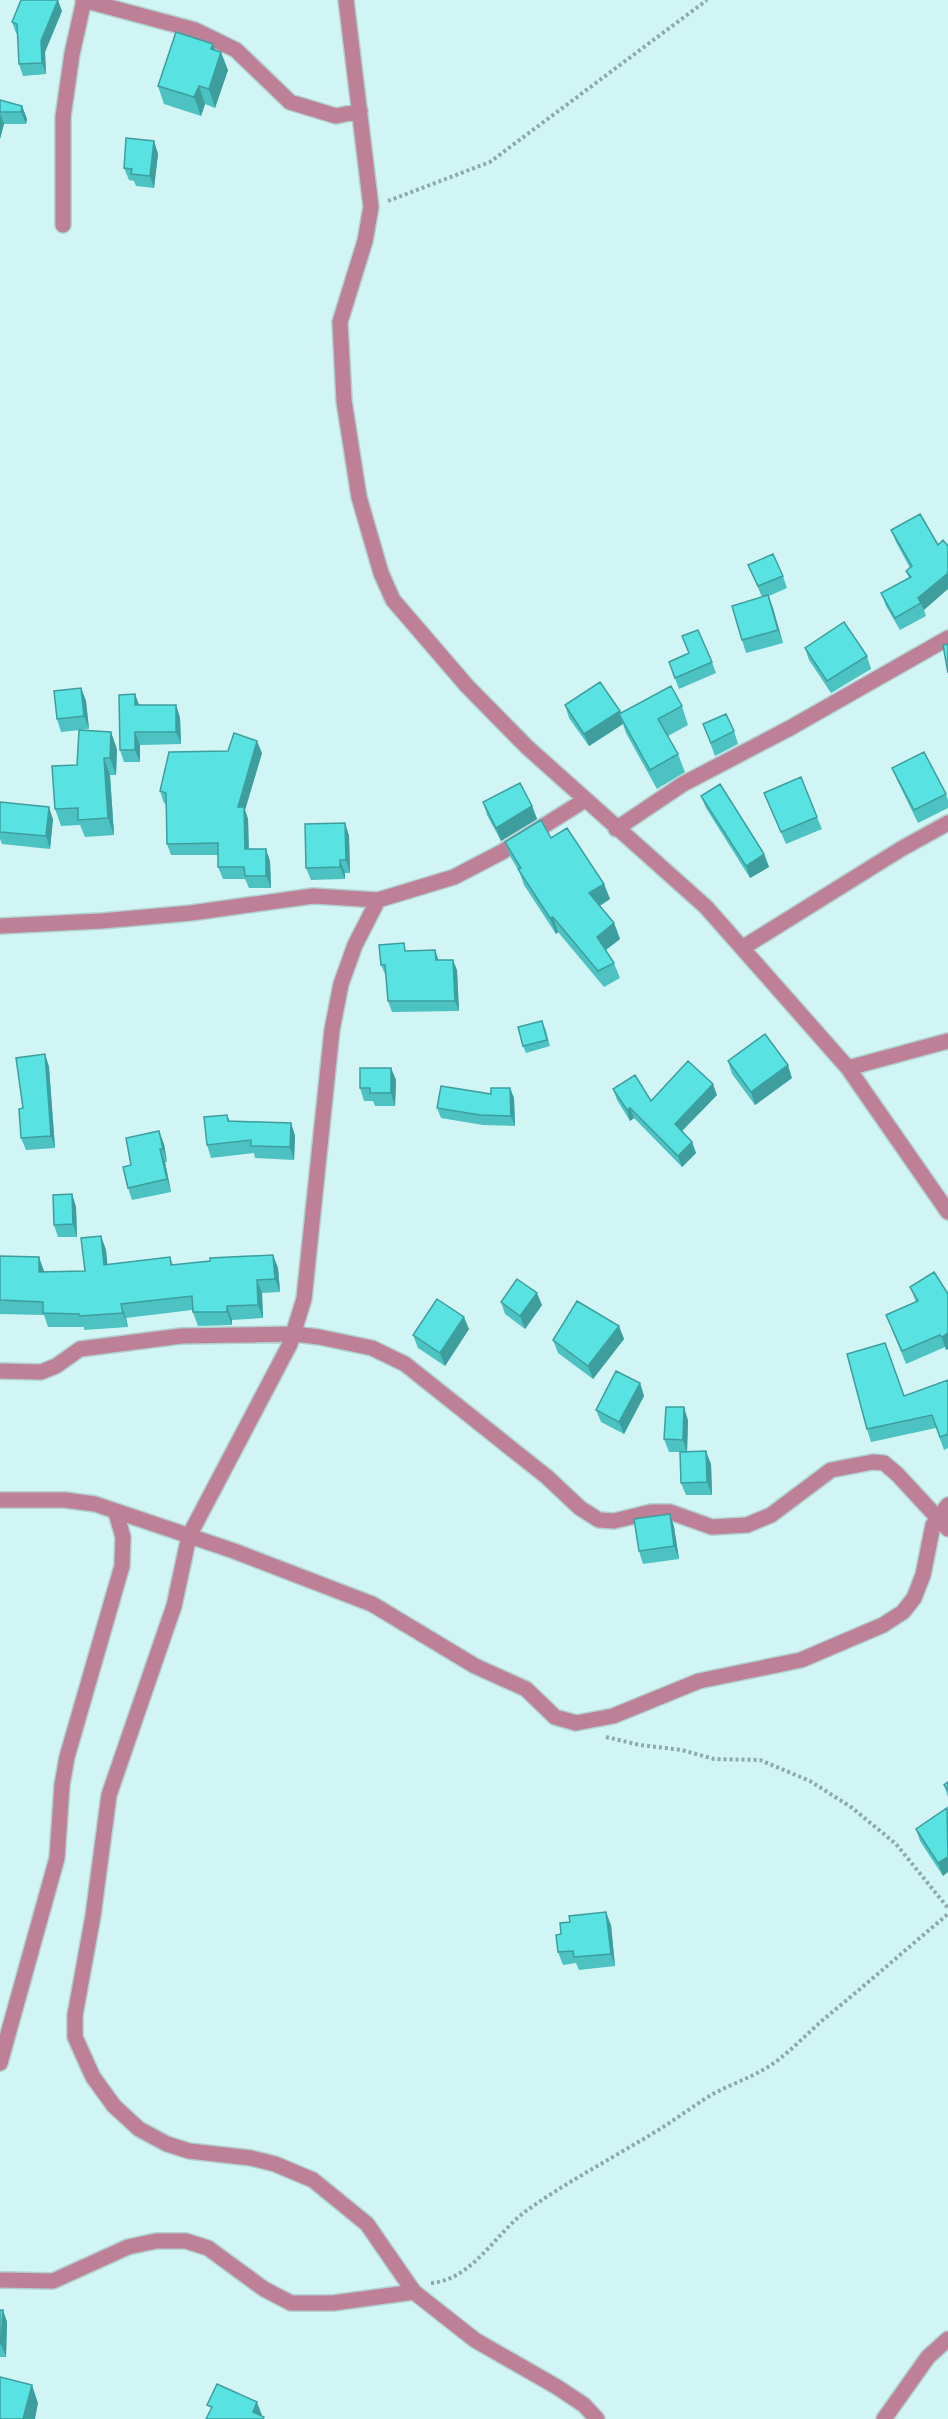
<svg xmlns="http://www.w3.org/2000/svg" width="948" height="2419" viewBox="0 0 948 2419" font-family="'Archivo Narrow',sans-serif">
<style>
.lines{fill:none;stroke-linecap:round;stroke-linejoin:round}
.minor-casing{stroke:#b1d0cf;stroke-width:18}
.path{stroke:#8ea9a9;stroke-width:4;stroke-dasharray:3 3;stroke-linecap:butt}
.minor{stroke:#bd8097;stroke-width:15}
.wall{fill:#4cc2c2}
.shaded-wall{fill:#3e9e9e}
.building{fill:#58e2e1;stroke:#3e9e9e;stroke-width:1.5}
</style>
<rect width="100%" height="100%" fill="#d1f5f4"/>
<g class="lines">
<defs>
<path id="minor" d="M83,0L195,30L236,50L290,102L336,116L360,111
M346,0L371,207L365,241L340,322L344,401L359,497L381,573L393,600L467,686L527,747L706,907L848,1068L948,1212
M63,225V117L72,54L84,0
M616,829L683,784L790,728L948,638
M378,900L355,945L341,984L332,1030L304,1299L290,1344L189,1536L174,1606L109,1795L93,1916L75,2015V2037L93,2077L114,2106L139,2129L167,2144L189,2151L251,2158L275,2164L313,2180L367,2224L414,2292L475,2340L557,2387L584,2405L597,2419
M0,926L101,921L191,913L313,896L378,900L454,877L502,852L585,800
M742,948L901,849L948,823
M848,1068L948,1041
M0,1371L41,1372L56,1366L80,1349L181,1336L295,1334L319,1337L372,1348L405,1364L547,1477L580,1508L599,1520L614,1521L651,1512H670L712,1527L747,1525L771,1515L831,1470L873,1462L884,1463L897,1474L948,1529
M0,1500H65L95,1504L234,1551L372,1604L475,1666L526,1689L555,1717L576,1723L613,1716L699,1681L801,1660L883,1625L903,1612L914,1598L923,1575L933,1525L948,1505
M0,2063L57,1858L62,1785L67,1757L122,1566L123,1537L116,1513
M0,2280L53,2281L128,2247L156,2241H186L208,2248L264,2289L291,2303H333L414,2292
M884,2419L928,2357L948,2339"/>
</defs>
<use href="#minor" class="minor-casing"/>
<path class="path" d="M388,201L490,162L707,0
M606,1737L640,1745L682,1750L714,1759L760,1760L810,1781L851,1807L896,1844L948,1908
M431,2283C472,2280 495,2234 526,2211C565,2183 609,2160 650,2135C671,2123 690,2108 711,2095C729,2085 750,2078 768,2067C791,2052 809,2031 830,2014C870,1981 909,1947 948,1914"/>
<use href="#minor" class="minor"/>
</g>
<path class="wall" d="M62,11L45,52L46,74L23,76L19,64L18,34L16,33L12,22Z
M213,44L215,50L228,70L215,108L205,104L201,116L164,104L158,86Z
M0,100L22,106L27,119L26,124H4L0,139Z
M154,141L158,154L154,188L136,186L134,181L129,180L124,168Z
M920,514L924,610L926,616L900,630L886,606L881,593L909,578L906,571L910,568L896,542L891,530Z
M748,565L783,576L787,588L769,596L783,643L746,653L742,640L762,597Z
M805,648L867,656L871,669L831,693L809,660Z
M669,662H712L716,673L679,689Z
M81,688L86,701L89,729L61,732L57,719Z
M139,705H176L180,718L181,744L140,745V762H124L120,750Z
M565,705L620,711L621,714L682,706L688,725L668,736L678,754L685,772L657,789L626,733L623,724L589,746L569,718Z
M703,724L734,731L738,744L715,756Z
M117,749L116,775H110L114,835L85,837L80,825L61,826L55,809L77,765Z
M262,753L245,810L248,819L249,849L270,861L271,888H249L245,879H223L218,867V855H171L167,844L166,804L164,803L160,791Z
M892,768L946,794L948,800V808L918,823L897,780Z
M764,793L817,817L822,829L786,844Z
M701,796L764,854L769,867L750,878L706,808Z
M483,802L532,806L537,819L501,841L487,815Z
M0,807L53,819L50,849L2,844L0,839Z
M345,823L349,836L350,873H345V879L311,880L306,868Z
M551,838L604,884L610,899L599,906L614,923L620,939L606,950L614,963L620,978L604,987L558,932L556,934L524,885L519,871L511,858L505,842Z
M407,951L439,960L457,970L459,1011L392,1012L388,1001L386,976L381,965Z
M545,1027L550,1046L526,1053L523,1046Z
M45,1054L49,1067L55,1148L26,1150L21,1138L23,1108Z
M728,1061L792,1078L755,1105L732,1074Z
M391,1068L396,1080L395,1106H375L373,1101H364L360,1088Z
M510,1088L514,1098L515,1126L483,1125L441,1118L437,1108L491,1094Z
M613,1089L651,1101L717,1095L682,1131L692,1142L696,1153L682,1167L634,1118L630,1121L617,1100Z
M227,1115L230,1121L291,1123L295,1136L294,1160L255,1158L254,1153L211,1158L207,1145Z
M164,1144L167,1162H165L171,1192L132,1200L128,1188Z
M72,1194L76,1207L77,1237H58L54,1225Z
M101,1236L106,1250L107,1264L170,1257L173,1265L273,1255L278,1268L280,1292L262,1293L263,1318L232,1320V1325L198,1326L192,1310L126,1318L128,1327L84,1330V1327H48L44,1315L0,1314V1256L44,1272L85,1271Z
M934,1272L946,1350L945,1347L906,1364L886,1315L916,1302L910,1287Z
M501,1302L542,1305L525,1329L505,1314Z
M619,1326L624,1339L593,1379L558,1353L553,1340Z
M469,1329L445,1366L418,1348L413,1335Z
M948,1380V1448L944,1450L936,1428L871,1442L867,1429L904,1396Z
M640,1383L644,1396L624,1434L601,1422L596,1410Z
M688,1420L687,1452L711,1464L712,1495H686L681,1483L680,1452H669L664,1439Z
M670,1514L674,1527L679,1559L643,1564L639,1551Z
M948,1782V1797L944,1785Z
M948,1809L943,1876L920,1841L916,1829Z
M611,1925L615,1966L579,1970L576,1963L563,1965L558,1952L561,1934Z
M0,2310H3L7,2322L6,2357H0Z"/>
<path class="shaded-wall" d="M58,0L62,11L45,52L46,74L42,63L41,41Z
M213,44L219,60L221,52L228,70L215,108L209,89L211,49Z
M199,86L205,104L201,116L194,97Z
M22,106L27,119L26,124L21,112Z
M0,113L4,124L0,139Z
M154,141L158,154L154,188L150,176Z
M948,573V589L924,610L918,598Z
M768,595L773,608L783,643L778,630Z
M81,688L86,701L89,729L84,716Z
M135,694L140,707L135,705Z
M176,705L180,718L181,744L176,732Z
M620,711L624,722L619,714L623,724L589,746L584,734Z
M111,732L117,749L116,775L110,758Z
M135,732L140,745V762L135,750Z
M257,741L262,753L245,810L248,819L249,861L245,849L238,807Z
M104,758L110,775L114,835L108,818Z
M532,806L537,819L501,841L496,828Z
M49,807L53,819L50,849L46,836Z
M345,823L349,836L350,873L346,860Z
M266,849L270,861L271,888L266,876Z
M764,854L769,867L750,878L746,866Z
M340,860L345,873V879L340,867Z
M604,884L610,899L595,909L589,893Z
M553,917L558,932L556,934L550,918Z
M614,923L620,939L603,952L597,937Z
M435,950L439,961L436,960Z
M453,960L457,970L459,1011L455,1001Z
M45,1054L49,1067L55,1148L51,1136Z
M788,1065L792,1078L755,1105L751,1092Z
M391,1068L396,1080L395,1106L391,1093Z
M713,1084L717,1095L678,1135L675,1124Z
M510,1088L514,1098L515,1126L511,1116Z
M630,1108L634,1118L630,1121L627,1110Z
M291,1123L295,1136L294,1160L290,1147Z
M159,1131L164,1144L167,1162L163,1149Z
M692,1142L696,1153L682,1167L678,1156Z
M160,1149L165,1162L171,1192L167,1179Z
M72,1194L76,1207L77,1237L73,1224Z
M101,1236L106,1250L109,1278L104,1265Z
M273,1255L278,1268L280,1292L275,1279Z
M39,1257L44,1271V1285L39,1272Z
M257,1280L262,1293L263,1318L258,1305Z
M537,1293L542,1305L525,1329L520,1316Z
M121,1304L126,1318L128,1327L123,1313Z
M227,1306L232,1320V1325L227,1312Z
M464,1317L469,1329L445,1366L440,1353Z
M619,1326L624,1339L593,1379L588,1366Z
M948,1333V1349L946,1350L942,1337Z
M640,1383L644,1396L624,1434L619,1422Z
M684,1407L688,1420L687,1453L683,1440Z
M706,1451L711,1464L712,1495L707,1482Z
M670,1514L674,1527L679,1559L674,1546Z
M948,1857V1872L943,1876L938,1863Z
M606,1912L611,1925L615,1966L611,1954Z
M3,2310L7,2322L6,2357L1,2344Z
M32,2385L38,2403L35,2419H23Z
M257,2402L263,2418L264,2417V2419H255L253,2412Z"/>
<path class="building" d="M21,0H58L41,41L42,63L19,64L17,24L12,22Z
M176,32L213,44L211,49L221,52L209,89L199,86L194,97L158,86Z
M0,100L22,106L21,112H0Z
M126,138L154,141L150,176L131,174L132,169L124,168Z
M920,514L938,545L943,540L948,546V573L918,598L921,603L895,618L881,593L911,577L906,571L912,566L891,530Z
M773,554L783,576L758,586L748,565Z
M768,595L778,630L742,640L732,606Z
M844,622L867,656L827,681L805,648Z
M698,630L712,662L675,678L669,662L689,653L682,636Z
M948,644V673L943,645Z
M600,682L620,711L584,734L565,705Z
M671,686L682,706L658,719L678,754L650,770L619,714Z
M81,688L84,716L57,719L54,691Z
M135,694V705H176V732H135V750H120L119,695Z
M726,714L734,731L711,743L703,724Z
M79,730L111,732L110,758H104L108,818L78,820V808L55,809L52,766L77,765Z
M234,733L257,741L238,807H244L245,849H266V876H245L244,867H218V843L167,844L166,793L160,791L169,752L228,751Z
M924,752L946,794L914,810L892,768Z
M801,777L817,817L781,832L764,793Z
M520,783L532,806L496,828L483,802Z
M720,784L764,854L746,866L701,796Z
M0,802L49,807L46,836L0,832Z
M541,820L551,838L567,828L604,884L589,893L614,923L597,937L614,963L598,971L553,917L550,918L518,869L521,868L505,842Z
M345,823L346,860H340V867L306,868L305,824Z
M404,943L405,951L435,950L436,960H453L455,1001H388L385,965H381L379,945Z
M542,1021L547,1040L523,1046L518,1027Z
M765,1034L788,1065L751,1092L728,1061Z
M45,1054L51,1136L21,1138L19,1109L23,1108L16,1058Z
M688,1061L713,1084L675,1124L692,1142L678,1156L630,1108L627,1110L613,1089L635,1075L651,1101Z
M360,1068H391V1093H370V1088H360Z
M441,1086L491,1094V1088H510L511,1116L480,1115L437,1108Z
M227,1115L228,1121L291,1123L290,1147L251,1146V1140L207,1145L204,1117Z
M159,1131L163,1149H160L167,1179L128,1188L123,1167L131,1165L126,1138Z
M72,1194L73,1224L54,1225L53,1195Z
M101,1236L104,1265L170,1257L171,1265L210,1261V1258L273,1255L275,1279L257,1280L258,1305L227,1306V1312H193L192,1296L121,1304L123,1313L80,1316L79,1314L43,1313V1302L0,1300V1256L39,1257V1272L85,1271L81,1238Z
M934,1272L948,1294V1333L942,1337L940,1335L902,1351L886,1315L918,1301L910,1287Z
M517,1279L537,1293L520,1316L501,1302Z
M437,1299L464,1317L440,1353L413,1335Z
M577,1301L619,1326L588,1366L553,1340Z
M885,1343L904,1396L948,1380V1434L940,1437L932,1415L867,1429L847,1354Z
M616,1371L640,1383L619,1422L596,1410Z
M666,1407H684L683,1440L664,1439Z
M706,1451L707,1482L681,1483L680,1452Z
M670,1514L674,1546L639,1551L634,1519Z
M948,1782V1790L944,1785Z
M947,1808L948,1857L938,1863L916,1829Z
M606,1912L611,1954L574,1957L573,1951L558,1952L556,1935L561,1934L560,1923L570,1922L569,1916Z
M0,2310H3L1,2344H0Z
M0,2377L32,2385L23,2419H0Z
M217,2384L257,2402L253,2412L264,2417L263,2419H206L212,2407L207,2405Z"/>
</svg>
